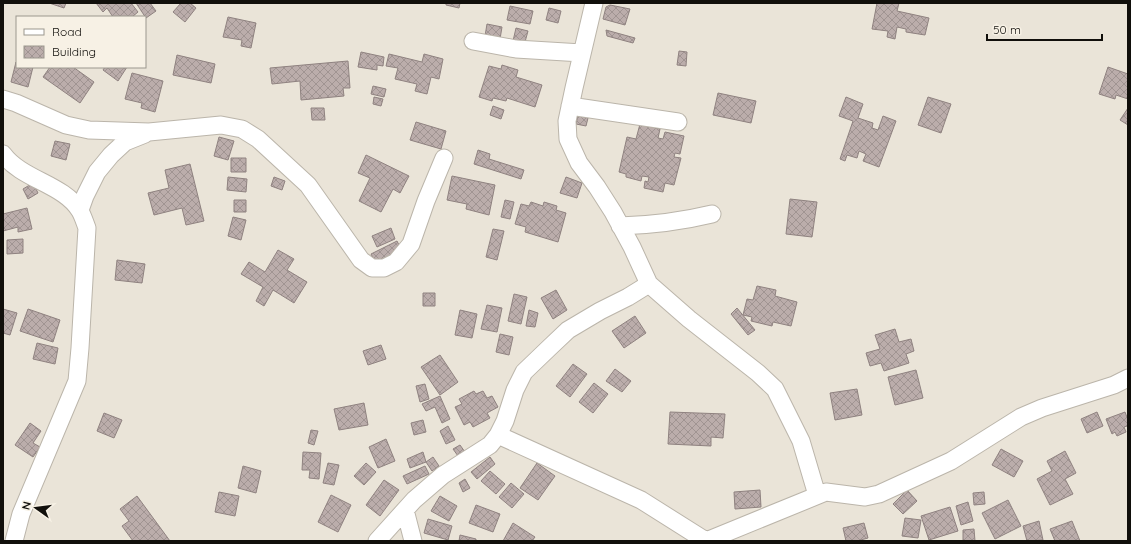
<svg xmlns="http://www.w3.org/2000/svg" width="1131" height="544" viewBox="0 0 1131 544" font-family="Quicksand,sans-serif">
<style>
.building{fill:url(#building-cross-hatch);stroke:#8f8280}
.lines{fill:none;stroke-linecap:round;stroke-linejoin:round}
.minor-casing{stroke:#bbb5aa;stroke-width:19}
.minor{stroke:#fff;stroke-width:17}
</style>
<defs>
<pattern id="building-cross-hatch" width="8" height="8" patternUnits="userSpaceOnUse"><rect width="8" height="8" fill="#bbadab"/><path d="M0 0l8 8M0 8l8-8" fill="none" stroke="#a09492"/></pattern>
</defs>
<rect width="100%" height="100%" fill="#eae4d8"/>
<path class="building" d="M49,3H66L64,8Z
M96,3H131L138,12L132,17H113L107,8L103,12Z
M136,3H150L156,11L146,18Z
M181,3H190L196,8L185,22L173,12Z
M446,3H460L459,8L446,5Z
M877,3H899L897,11L929,18L925,35L906,32V29L897,27L895,39L887,37L888,31L872,29Z
M610,5L630,9L625,25L603,19L606,7Z
M510,6L533,11L530,24L507,20Z
M549,8L561,11L558,23L546,20Z
M228,17L256,23L251,48L241,46L242,40L223,37Z
M487,24L502,27L500,39L485,36Z
M516,28L528,31L525,42L513,41Z
M606,30L635,38L633,43L607,36Z
M679,51L687,52L686,66L677,65Z
M361,52L384,57L383,66L377,65V70L358,67Z
M389,54L422,62L424,54L443,59L439,79L431,77L427,94L415,91L417,84L395,79L398,68L386,66Z
M177,55L215,64L211,83L173,75Z
M348,61L350,88H343L344,96L301,100L300,81L272,84L270,68Z
M16,62L17,67H33L28,87L11,82Z
M502,65L518,70L516,77L542,85L535,107L507,98L506,101L493,98L492,101L479,97L489,66L501,69Z
M50,67H73L94,82L80,103L43,77Z
M105,67H127L118,81L103,70Z
M1108,67L1128,74V99L1116,95L1115,99L1099,94Z
M132,73L163,81L155,112L141,108L142,103L125,99Z
M373,86L386,89L384,97L371,94Z
M718,93L756,101L751,123L713,115Z
M374,97L383,99L381,106L373,104Z
M846,97L863,104L858,118L873,123L872,128L878,130L883,116L896,121L879,167L863,161L866,154L859,151L857,158L847,155L845,161L840,159L853,121L839,116Z
M928,97L951,104L941,133L918,125Z
M493,106L504,110L501,119L490,115Z
M311,108H324L325,120H312Z
M1128,108V125L1120,120Z
M578,115L588,118L586,126L576,124Z
M416,122L446,131L441,149L410,140Z
M640,124L660,129L658,138L663,139L665,132L684,136L680,154L675,153L674,157L681,158L674,185L665,183L663,192L644,188L645,181L648,182L649,177L642,176L641,181L626,177V174L619,172L627,137L636,139Z
M219,137L234,141L228,160L214,156Z
M55,141L70,144L66,160L51,156Z
M478,150L490,154L489,159L524,170L521,179L474,164Z
M366,155L409,176L400,193L393,189L381,212L359,201L370,178L358,173Z
M231,158H246V172H231Z
M190,164L204,221L186,225L182,208L154,215L148,193L169,188L165,170Z
M452,176L495,185L489,215L466,209L467,204L447,200Z
M228,177L247,179L246,192L227,190Z
M274,177L285,181L282,190L271,186Z
M566,177L582,183L577,198L560,193Z
M33,183L38,193L28,199L23,189Z
M790,199L817,202L812,237L786,234Z
M234,200H246V212H234Z
M505,200L514,202L510,219L501,217Z
M531,202L543,206L544,202L557,206L556,210L566,213L558,242L525,232L526,227L515,224L521,204L529,206Z
M27,208L32,229L18,232V227L3,231V214Z
M233,217L246,220L241,240L228,236Z
M391,228L395,239L377,247L372,236Z
M493,229L504,231L497,260L486,257Z
M23,239V253L7,254V240Z
M397,241L402,251L376,264L371,254Z
M278,250L294,259L287,270L307,282L294,303L273,290L264,306L256,301L263,287L241,274L249,262L265,272Z
M117,260L145,264L142,283L115,280Z
M757,286L776,290L775,296L797,302L791,326L773,322L772,326L751,321L752,317L743,315L747,299L753,300Z
M556,290L567,310L553,319L541,298Z
M423,293H435V306H423Z
M514,294L527,297L521,324L508,321Z
M487,305L502,308L497,332L481,329Z
M737,308L755,330L748,335L731,314Z
M3,309L17,313L10,335L3,333Z
M28,309L60,320L53,342L20,331Z
M460,310L477,314L472,338L455,335Z
M529,310L538,313L535,327L526,326Z
M635,316L646,333L624,348L612,331Z
M895,329L899,342L911,339L914,351L906,354L909,363L884,371L881,363L870,366L866,353L880,349L875,335Z
M500,334L513,337L509,355L496,352Z
M37,343L58,348L55,364L33,359Z
M381,345L386,359L368,365L363,351Z
M440,355L458,382L440,395L421,367Z
M573,364L587,374L570,397L556,386Z
M615,369L631,381L622,392L606,381Z
M916,370L923,398L895,405L888,377Z
M594,383L608,394L593,413L579,402Z
M425,384L429,399L420,402L416,386Z
M857,389L862,415L835,420L830,393Z
M474,391L476,394L483,391L487,398L492,396L498,407L487,413L490,418L473,427L470,422L464,425L455,407L462,404L459,399Z
M440,396L450,419L442,423L435,407L426,411L422,404Z
M364,403L368,425L339,430L334,409Z
M670,412L725,414L723,438L711,437V446L668,444Z
M1097,412L1103,426L1087,433L1081,419Z
M1125,412L1128,420V428L1127,426L1124,427L1126,432L1117,436L1115,432L1112,434L1106,419Z
M104,413L122,420L114,438L97,431Z
M423,420L426,432L414,435L411,423Z
M30,423L41,431L33,443L40,447L33,457L15,445Z
M448,426L455,440L446,444L440,431Z
M311,430L318,431L314,445L308,443Z
M386,439L395,461L378,468L369,447Z
M460,445L465,452L458,456L453,449Z
M1001,449L1023,461L1014,477L992,465Z
M1065,451L1076,473L1065,479L1073,494L1050,505L1037,479L1052,471L1047,461Z
M303,452L321,453L319,479L309,478L310,470H302Z
M423,452L426,462L410,468L407,459Z
M433,457L439,466L432,471L426,462Z
M490,457L495,464L477,479L471,472Z
M328,463L339,465L334,485L323,483Z
M366,463L376,472L364,485L354,476Z
M537,463L555,476L538,500L520,488Z
M243,466L261,471L256,493L238,488Z
M425,466L429,474L407,484L403,476Z
M490,471L505,484L496,494L481,481Z
M465,479L470,488L463,492L459,483Z
M384,480L399,490L380,516L366,505Z
M511,483L524,494L512,508L499,497Z
M760,490L761,507L735,509L734,492Z
M907,490L917,501L903,514L893,504Z
M219,492L239,496L235,516L215,512Z
M984,492L985,504L974,505L973,493Z
M331,495L351,505L338,532L318,522Z
M137,496L170,541H133L122,526L129,521L120,509Z
M440,496L457,506L449,521L431,511Z
M1008,500L1021,526L995,539L982,513Z
M968,502L973,521L961,525L956,506Z
M476,505L500,514L493,532L469,523Z
M950,507L958,531L929,540L921,516Z
M905,518L921,520L918,538L902,536Z
M428,519L452,526L448,540L424,533Z
M1039,521L1043,540L1027,541L1023,526Z
M1072,521L1080,541H1055L1050,529Z
M513,523L535,537L532,541H503Z
M864,523L868,538L857,541H846L843,528Z
M974,529L975,541H963V530Z
M460,535L476,539V541H459Z"/>
<g class="lines">
<defs>
<path id="minor" d="M473,41L516,49L582,53
M3,99L16,103L66,125L89,130L149,132L221,125L242,129L258,139L308,185L361,260L372,268H384L396,262L411,244L426,201L444,158
M570,106L678,122
M3,154C22,180 64,184 80,211C83,216 85,223 87,228L80,348L77,381L21,514L14,541
M80,210L85,196L97,172L111,155L125,142L145,134
M620,226C653,225 679,222 712,214
M649,284L689,319L758,373L775,389L801,441L817,495
M498,435L641,500L706,541
M405,510L413,541
M377,541L414,500L443,475L490,445L498,435L505,421L515,390L524,372L549,348L568,330L600,311L628,297L649,284L632,247L613,212L597,187L579,163L568,139L567,121L574,88L594,3
M706,541L826,492L865,497L879,494L951,461L1021,417L1042,408L1114,385L1128,378"/>
</defs>
<use href="#minor" class="minor-casing"/>
<use href="#minor" class="minor"/>
</g>
<rect width="1131" height="544" fill="none" stroke="#110f0b" stroke-width="8"/>
<rect x="16" y="16" width="130" height="52" fill="#f7f1e5" stroke="#9b978e"/>
<rect x="24" y="29" width="20" height="6" fill="#ffffff" stroke="#9b978e"/>
<text x="52" y="36" font-size="12" fill="#110f0b">Road</text>
<rect x="24" y="46" width="20" height="12" fill="url(#building-cross-hatch)" stroke="#9b978e"/>
<text x="52" y="56" font-size="12" fill="#110f0b">Building</text>
<g transform="translate(36 508) rotate(284)" stroke="#f7f1e5" stroke-width="3" paint-order="stroke">
<path d="M0-3L7 15L0 10L-7 15Z" fill="#110f0b"/>
<text y="-6" font-size="11" font-weight="bold" text-anchor="middle" fill="#110f0b">N</text>
</g>
<path d="M987 34v6h115v-6" fill="none" stroke="#110f0b" stroke-width="2"/>
<text x="993" y="34" font-size="12" fill="#110f0b" stroke="#f7f1e5" stroke-width="3" paint-order="stroke">50 m</text>
</svg>
